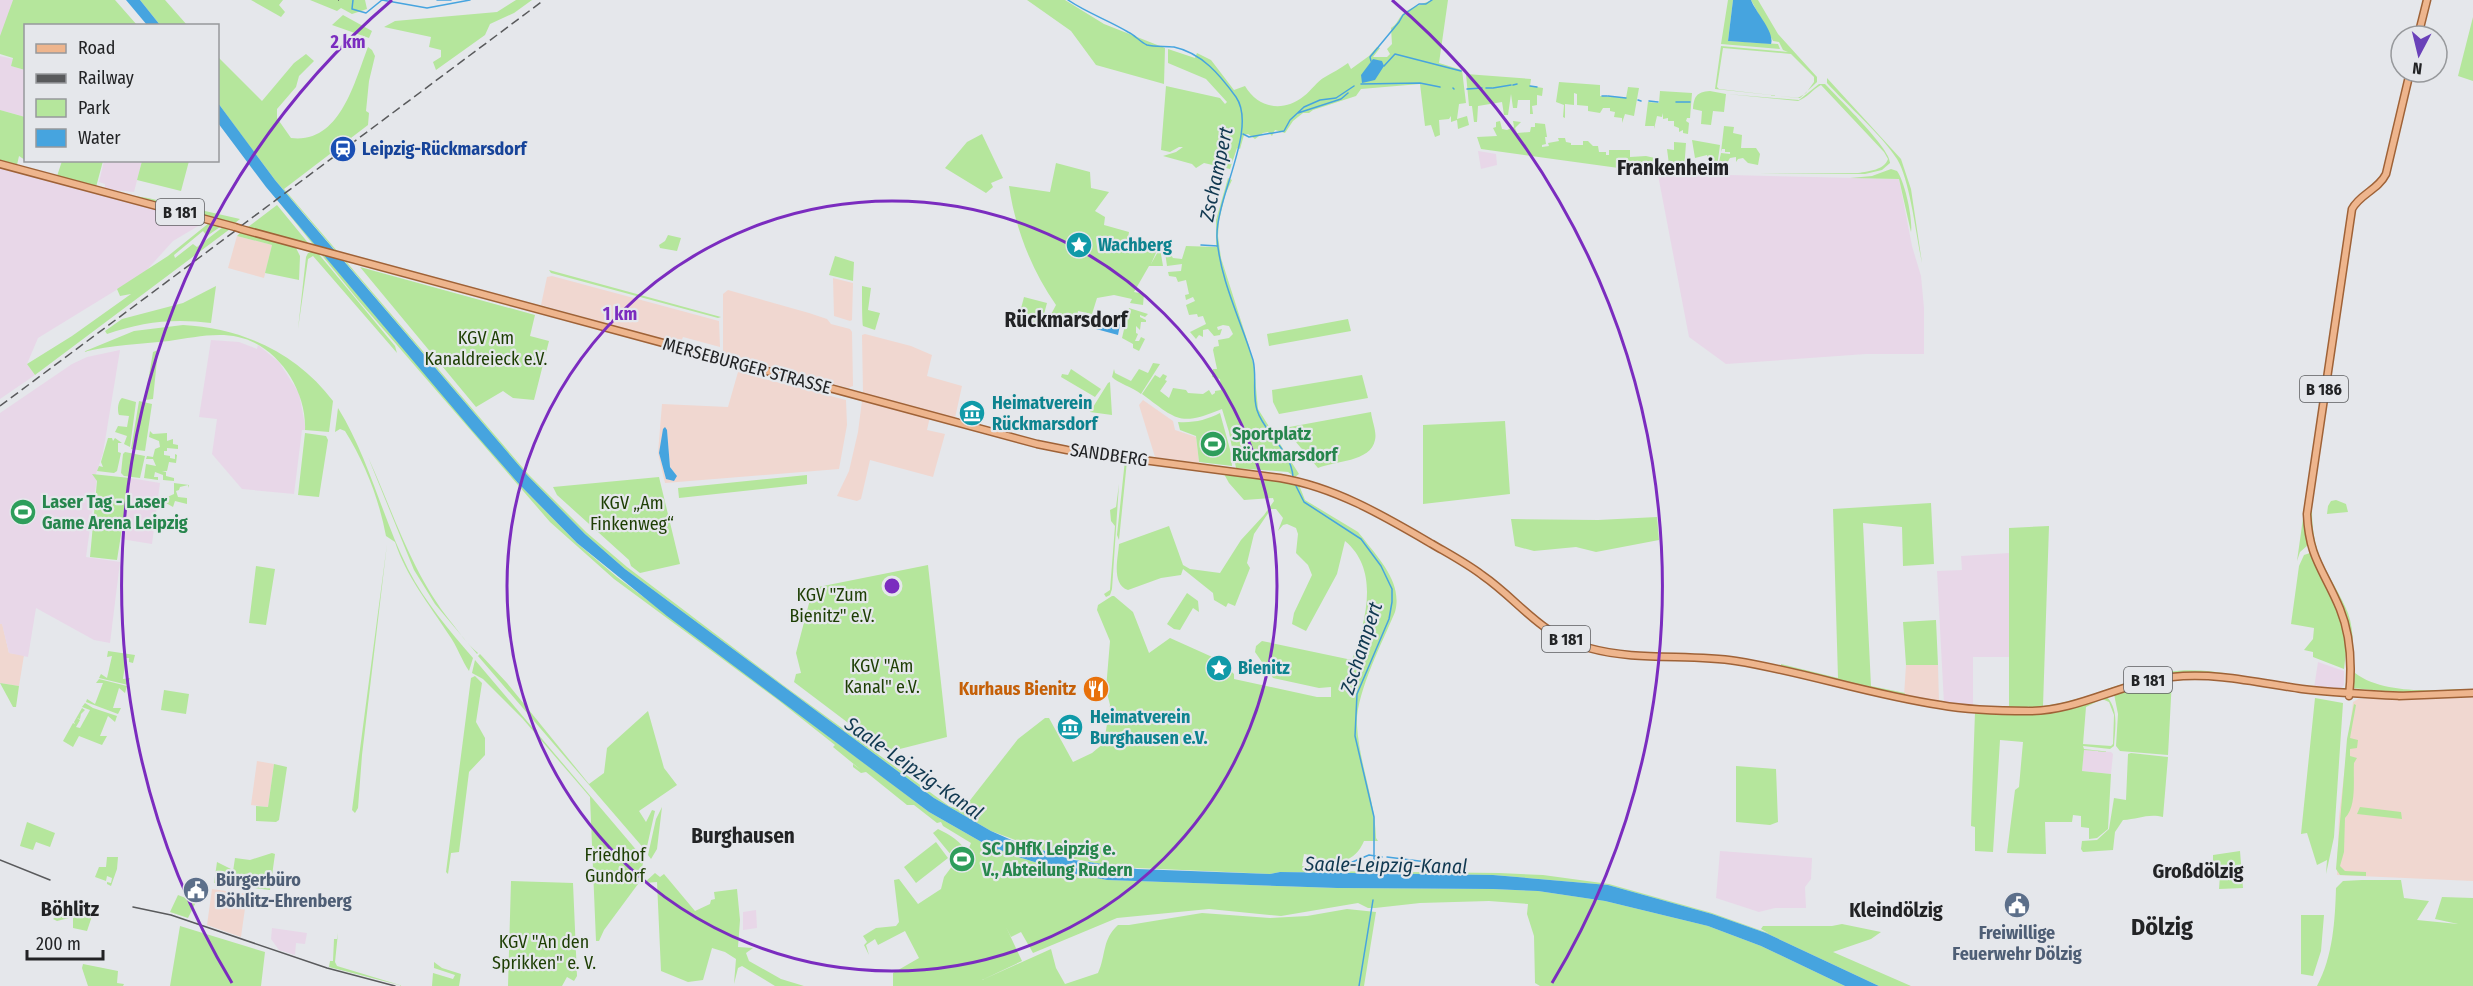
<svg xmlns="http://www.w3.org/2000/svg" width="2473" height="986" viewBox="0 0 2473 986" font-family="'Fira Sans Condensed',sans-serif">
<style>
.commercial{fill:#f0d7d0;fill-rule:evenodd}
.industrial{fill:#e8d7e8}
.green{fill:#b5e69c;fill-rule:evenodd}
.water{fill:#46a4df}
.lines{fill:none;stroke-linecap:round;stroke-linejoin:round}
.stream{stroke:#46a4df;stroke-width:1.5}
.primary-casing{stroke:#9f6237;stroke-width:9}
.primary{stroke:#eeb58d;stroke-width:6}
.tram{stroke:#595a5c;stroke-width:1.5}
.rail{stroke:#595a5c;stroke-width:1.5;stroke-dasharray:9 4.5;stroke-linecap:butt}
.primary-bridge-casing{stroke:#9f6237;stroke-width:9;stroke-linecap:butt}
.primary-bridge{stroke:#eeb58d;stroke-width:6}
.ring{fill:none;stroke:#7b2cbf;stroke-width:3}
.labels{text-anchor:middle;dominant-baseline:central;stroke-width:4.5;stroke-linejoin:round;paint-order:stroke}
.shield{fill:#e5e7eb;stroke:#5c5e60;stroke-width:1.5}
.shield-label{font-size:16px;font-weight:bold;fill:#222325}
.transit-label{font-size:18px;font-weight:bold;fill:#164399;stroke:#e5e7eb;text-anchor:start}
.culture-label{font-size:18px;font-weight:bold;fill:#0d838f;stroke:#e5e7eb;text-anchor:start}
.park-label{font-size:18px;fill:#1d3e03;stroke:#e5e7eb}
.street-label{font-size:18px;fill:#222325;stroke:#e5e7eb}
.leisure-label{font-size:18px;font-weight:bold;fill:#27864d;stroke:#e5e7eb;text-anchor:start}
.food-label{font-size:18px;font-weight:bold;fill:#c56008;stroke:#e5e7eb;text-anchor:end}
.service-label{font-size:18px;font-weight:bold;fill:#4e5e75;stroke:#e5e7eb;text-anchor:start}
.water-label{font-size:20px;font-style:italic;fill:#103850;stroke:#e5e7eb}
.neighbourhood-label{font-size:20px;font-weight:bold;fill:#222325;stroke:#e5e7eb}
.quarter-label{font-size:21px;font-weight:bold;fill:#222325;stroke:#e5e7eb}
.district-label{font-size:24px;font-weight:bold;fill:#222325;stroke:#e5e7eb}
.centre{fill:#7b2cbf;stroke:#e5e7eb;stroke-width:3}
.ring-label{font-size:18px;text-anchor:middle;font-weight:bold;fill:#7b2cbf;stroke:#e5e7eb;stroke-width:4.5;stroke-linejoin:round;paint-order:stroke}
</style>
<rect width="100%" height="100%" fill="#e5e7eb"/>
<path class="commercial" d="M237,236L272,245L264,278L228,268Z
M552,276L719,321L720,347L683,337L680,344L541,305L547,277Z
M833,278L853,283L852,320L850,321L834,316Z
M728,290L809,313L827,319L831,324L850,329L852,332L853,386L848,388L723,354V294Z
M865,334L911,346L932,355L927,376L962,386L955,418L931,412L927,430L945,434L933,477L870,460L861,499L857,501L837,496L849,471L858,432L863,393L862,335Z
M738,372L846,400L847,425L839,469L665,483L658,453L662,404L728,407ZM667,430L670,467L677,476L666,479L659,453Z
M1143,400L1173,421L1175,430L1196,437L1199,463L1155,457L1139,405Z
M2,623L9,653L24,655L19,686L0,683V624Z
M1906,665H1938L1939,702L1904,696Z
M2473,694V881L2337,875L2339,816L2353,702L2358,699Z
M257,761L274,764L268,807L251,805Z
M212,889L247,894L241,937L207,925Z"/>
<path class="industrial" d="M0,0H13L1,36H0Z
M0,56L13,59L11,66L25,70V117L0,110Z
M1478,151L1496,154L1497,165L1481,169Z
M104,161H142L134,192L105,189V184L99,182Z
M0,167L205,222L173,241L144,273L38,338L27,364L35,375L0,399Z
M1688,174L1899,179L1912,246L1921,276L1924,308V354H1866L1726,364L1689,337L1658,175Z
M211,340L239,342L257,349L258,345L279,362L299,393L305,425V430H302L294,494L242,489L212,454L217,419L199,417Z
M120,350L103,453L95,477L97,478L86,557L120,562L110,643L94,640L36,608L28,657L9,653L2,624H0V413L72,364L87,357Z
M130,478L160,483L152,544L121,539Z
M2009,553L2010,657H1973V705L1944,704L1937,571L1962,570L1961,556Z
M2318,662L2344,671V685L2342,687L2338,690L2314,688Z
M2084,750L2111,752L2113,754L2111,774L2082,771Z
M1720,851L1812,858L1811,879L1805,887L1806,908H1775L1759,912L1716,898Z
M756,910L757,928L743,930V912Z
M272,928L307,933L305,944L296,943L295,955L279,950L271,939Z"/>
<path class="green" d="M13,0H115L137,25L26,26L25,70L11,66L13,58L0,54V36Z
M140,0H165L187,25H160Z
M251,0H283L279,5L285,12L281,17Z
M310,0H365L367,9L352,14L341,8L337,11Z
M516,0H532L514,13L490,24L485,35L436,70L433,62L441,57V50L429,47L431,37L384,27L395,21L497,12Z
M1027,0H1065L1104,24L1165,48L1164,84L1096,65L1071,31Z
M1432,0H1448L1439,63L1462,70L1466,103L1459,104L1457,119L1467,116L1469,125L1458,129L1457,120L1451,122V116L1449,119L1439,120L1440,135L1435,137L1431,125L1425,126L1420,84L1361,89L1356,96L1313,110L1309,113H1303L1293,121L1285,133L1275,130L1272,136L1268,132L1263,133L1255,139L1248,134L1244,135L1240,149L1237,148L1230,169L1204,163L1196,168L1192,164L1163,156L1176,152L1183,147H1179L1170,152L1161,150L1166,86L1220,98L1225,104L1227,102L1206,79L1168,63V49L1195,58L1197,53L1211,60L1234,90L1245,86C1258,108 1283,113 1304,96C1311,91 1317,81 1325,77C1332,73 1341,68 1348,63L1351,69L1369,56L1377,47L1380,48L1373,57H1387L1390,54L1387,49L1392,44L1391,28C1397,24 1397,21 1401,16C1407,8 1423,4 1432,0Z
M1728,0H1733L1728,41L1778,44L1780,49L1721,44Z
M1751,0H1758L1778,34L1817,77V82L1800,98L1715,89L1721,46L1788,52L1783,50L1779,42L1773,41ZM1723,48L1791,54L1814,77V82L1806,93L1798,98L1719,89L1717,87Z
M343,15L372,31L369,38L332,25Z
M2473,17V81L2458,76Z
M368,47L372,50L375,56L369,81L366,111L369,113L368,125L284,189L529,475L586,532L627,567L783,685L949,806L958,809L964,808L1018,739L1045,718H1049L1073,762L1092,753L1104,743L1110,705L1106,689L1110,641L1097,610L1098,605L1112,596H1114L1133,612L1149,653L1170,638L1219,660L1234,674V679L1317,697H1331V687L1319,688L1273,678L1255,652L1256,646L1262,641L1352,660C1365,623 1381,571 1345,541L1337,574L1306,631L1292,624L1294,613L1312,575L1308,565L1296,553L1298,534L1296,528L1287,524L1283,525L1278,531L1283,518L1276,509H1271L1254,534L1247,563L1250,568L1235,606L1228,603L1226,607L1214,600L1213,593L1183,569L1181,575L1161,578L1128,590C1111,584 1118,558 1119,544L1169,526L1183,565L1190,569L1220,573L1241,540L1264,515L1274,501L1273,498L1244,500L1229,483L1224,474L1127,461L1119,540L1117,535L1125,460L1292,483L1299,485L1305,500L1358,532L1363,538C1379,559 1403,583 1395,612C1383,641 1355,695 1357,725C1359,763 1375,799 1376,838L1378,841H1364C1355,863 1337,863 1316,867V856L1304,854L1302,866L1313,867V871L1499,873L1543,875L1609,884L1712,913L1768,933L1761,929L1763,926H1832L1842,924L1881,932L1871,939L1833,952L1911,986H1879L1766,933L1712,914L1608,885L1493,875L1280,872L1270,874L1116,867L1059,856L991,831L934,798L625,569L585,534L528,476L275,180L243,137L218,103V57L262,101L294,63L306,54L314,61L299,76L296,87L277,109V118L291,138C340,144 354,83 368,47Z
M1466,74L1531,79L1530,86L1543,88L1542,96L1537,95V105L1532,106L1533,114H1530V100H1518L1517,108H1513L1511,94L1508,115H1504L1502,102L1478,106L1477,122H1474L1472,106H1469Z
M1827,78L1901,159L1911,189L1922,263C1916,235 1910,180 1897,159C1882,135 1847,105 1827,83Z
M1559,82L1600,85V96L1626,98L1628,87L1639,88L1634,116L1625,114L1622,123V118L1614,117L1615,112L1610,111V108H1603L1600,113L1588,111V106L1577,105V94L1574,93V105L1565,104V118L1563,117L1564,105L1556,102Z
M1819,84H1825C1837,97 1891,149 1890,163L1882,170L1865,174L1759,173H1858C1870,171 1884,170 1888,159L1884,152L1821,85C1813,89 1807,98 1798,101L1727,94L1799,100Z
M1660,91L1692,93L1690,118H1687L1686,121L1689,123L1688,134L1683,133V130L1679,132V128L1674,126V121H1668V118L1663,119V113L1662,117L1657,116L1654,129V126H1645L1648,102L1659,103Z
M1710,91L1726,94L1724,112L1713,111L1711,125L1701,124L1702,111L1693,109C1694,97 1696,92 1710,91Z
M0,110L25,117V160L19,156L17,165L0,161Z
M1500,121L1502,129L1507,130L1514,127L1513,121L1521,122L1515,128L1517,133L1530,132L1531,127H1535V123L1545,124L1547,137H1545L1546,144L1542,145V147L1549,146L1548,143L1559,141L1558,138H1565L1566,142L1571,143V145H1583V141H1588L1593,146H1598L1599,152H1606V155H1609V150H1630V157L1646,156L1659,159V164H1664V172L1655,173L1481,149L1477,137L1497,136L1493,128L1496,127V122Z
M1724,126L1734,127L1733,133L1742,135L1741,148H1756L1760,154L1758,165L1748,163L1743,158L1738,159L1736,162V157L1730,158L1727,163L1728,171L1718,170L1719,164L1721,168L1724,169L1725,163L1719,162L1721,153L1730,154V152H1725V149H1722L1721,152Z
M982,134L1003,178L991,183L993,187L986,193L945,168L967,142Z
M1692,140L1720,145L1717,167L1715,162H1711L1707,170L1697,169V166L1710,165L1707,155L1695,158Z
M1674,142L1686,143L1684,171L1670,172L1667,149L1674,150Z
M62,161H103L96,187L57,176Z
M142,161H189L181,191L137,180Z
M1056,163L1090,172L1091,188L1109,192L1095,211L1105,217L1104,225L1129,232L1128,238L1159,246L1151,264L1160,248L1163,266H1149L1134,292L1144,294L1143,305L1130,303L1132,299L1114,295L1097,298L1092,314L1078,311L1077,327L1047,322L1056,305C1032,271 1015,228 1009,186L1050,192Z
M1891,169L1897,171C1905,182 1913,219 1911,232L1899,179L1850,178L1872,176Z
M1228,178L1232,180L1225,195L1219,221L1218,236L1221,258L1249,346L1254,367L1258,409L1299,474L1295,477L1288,472L1236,468L1229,432L1222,409C1180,426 1178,421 1142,394L1155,375L1160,378L1163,374L1167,376L1165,380L1167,381L1160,391L1169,398L1173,388L1186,390L1188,393L1203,394L1209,390L1212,395L1215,393V391L1221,390L1220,379L1212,377L1213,369H1217L1213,350L1214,347L1219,346L1218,340L1229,338L1233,334L1229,326L1223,325L1217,327L1218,330L1222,329L1220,335L1214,336L1208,329L1203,330V337L1199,335L1196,339L1190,332L1206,324L1203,316L1198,317L1197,314L1189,315L1186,305L1195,301L1193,297L1186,300L1185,295L1189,294L1186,280L1178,282L1176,277L1169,276L1168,272L1181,271L1182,264L1167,266L1165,252L1170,253L1173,258L1182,259L1186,246L1216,247V220Z
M128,195L148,198L240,219L235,223Z
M278,201L518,483L577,543L617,577L929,812L985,844L1015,856L1070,873L1107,880L1337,888L1493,889L1538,891L1605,901L1708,926L1761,946L1845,986H1540L1535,983L1534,936L1527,914L1528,904L1489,901L1420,903L1375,908H1368L1358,903L1281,916L1209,909L1117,918L1033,953L1021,932L1011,937L1006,927L1022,961L982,980L1051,949L1056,968L1065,984L1098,973C1106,956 1102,939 1118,925H1129L1202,913L1270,918L1307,916L1347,909L1376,912L1364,986H893V973L919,958L905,931L878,945L875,939L866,945L869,955L864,945L867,942L863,936L876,928L896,926L899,922L894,880L899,879L918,904L941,889L944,877L956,861L933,833L938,829C950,835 961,841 967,853L971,843L943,826L941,822L937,823L914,805H907L866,772L861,773L853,767V764L861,770L833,747L835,745L778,700L614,579L550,522L358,300Z
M277,205L309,244L248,227Z
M209,223L220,227L207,236L203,231L174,255L175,258L193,244L197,247L223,227L230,229L35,375L27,364L72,336L131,294L120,296L117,289L168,256Z
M241,232L296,248L300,256L299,280L265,273L272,245L237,236Z
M668,235L681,238L677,251L660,248L659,245L665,241Z
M314,251L317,252L395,346L397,353L313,256L308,259L298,329L306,257L308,253Z
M835,256L854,262L853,281L829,275Z
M360,267L535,315L530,336L549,341L534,400L513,398L503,391L476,407Z
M549,270L721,317L718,318L551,273Z
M216,286L211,323C174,318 141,322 107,334L105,331L122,319L183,303Z
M862,286L871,288L868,310L880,313L875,330L863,326C862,323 862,292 862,286Z
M1024,297L1047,303L1040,329L1017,324Z
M1129,308L1148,314L1145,317L1140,315V317L1146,320V322H1141L1140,330L1136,326V333L1138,334L1135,341H1139L1141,337L1145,339L1139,351L1133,348V344L1122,338Z
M1348,319L1351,331L1269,346L1267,334Z
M183,325C242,328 297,353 333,401L329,432L305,430C307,390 277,345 238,337C216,332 191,338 169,341C141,344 111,345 83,352L134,331Z
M158,350L153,399L145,400L153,352Z
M1153,363L1160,364L1141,394C1134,388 1116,382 1112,377L1114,369L1115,373L1131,381L1139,369L1148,373Z
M1071,369L1101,389L1095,397L1061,377L1062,374L1068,375Z
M1362,375L1368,398L1279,414L1273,402L1272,390Z
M1110,382L1112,415L1090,412L1108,383Z
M122,398L136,402L130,447L124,444L127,436L115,432L118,426L127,427L129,416L119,415C117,410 118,401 122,398Z
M139,401L152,404L145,451L131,449Z
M338,408C369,458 382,517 408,569C425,602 449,630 473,658L469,671C462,661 457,646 449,635C429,604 406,576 395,542L386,536C379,499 365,463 345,431L340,429L335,432Z
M1371,412C1372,421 1377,432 1375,440C1371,462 1334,461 1318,468L1284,428Z
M1220,413L1231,453L1232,466L1199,462L1196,436L1180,430L1178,422C1194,423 1206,420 1220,413Z
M1505,421L1510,494L1423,504V425Z
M150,431L153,434L167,433V441L173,439V444L178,445V449L167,448V451H164V455L170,456V458L175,459V454L177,455L176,463L169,462L167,471H162L166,472V476L174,478V481L163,480V475L155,472L154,477H158V480L144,478L146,464L156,466L153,459H146L147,456L153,457L155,449L160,447L159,441L149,437Z
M305,433L326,436L328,440L319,497L298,495Z
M108,438H112L113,441L115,438L122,443H118V452L121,453L117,471L114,473L97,471L99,466L103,467L101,462Z
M125,452L145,456L140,478L124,476L121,473L123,454Z
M368,457C394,514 411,572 451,622C459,632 467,644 478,653L477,654L435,604L414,570Z
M92,474L130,478L117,560L90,557L97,481Z
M807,475V484L679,498L678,488Z
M659,477L680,564L640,573L631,566L629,560L557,495L553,487Z
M174,483L189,485V488L188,485L180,487L179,490L176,491L178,497L187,498V504L175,501L173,507L166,503L165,508H159L163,499L174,494Z
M2308,483L2303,514L2305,516L2308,545L2300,552L2297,561Z
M1119,484L1112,589L1110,595L1106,597L1104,594L1110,590L1115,526L1111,521L1110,510L1116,507Z
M2313,487C2311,513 2311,540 2323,564C2331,581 2341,596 2348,613C2355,633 2352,653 2355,673C2377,690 2415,691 2442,690C2451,690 2466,688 2473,691L2415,692L2409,694L2353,688L2351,684V642L2324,575L2309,527L2310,490Z
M2336,500L2346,504L2348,512L2327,514L2328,506L2331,501Z
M1931,503L1934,564L1903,566L1902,527L1863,523L1871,686L1905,693L1904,696L1781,667V664L1838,678L1833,509Z
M1657,517L1659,540L1596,552L1576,547L1534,551L1515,546L1511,519L1598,520Z
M2049,526L2043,706C2087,701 2125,679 2168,672C2203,666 2243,677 2278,682L2277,684L2172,674L2065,705L2030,709L2028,706L2027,709L1984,706H2009V528Z
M387,544L362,755L358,808L355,813L352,810Z
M2310,553L2343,621L2347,643L2344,669L2313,657V652L2304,650L2313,639L2314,628L2291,624L2299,566L2304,555Z
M928,565L947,737L892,751L884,750L794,682L796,674L801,673L796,653L813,588Z
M256,566L275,569L266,625L249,623Z
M1187,593L1198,601L1199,612L1193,608L1180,630L1174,629L1167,624Z
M1936,620L1938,665H1906L1903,622Z
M108,651L135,655L133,663L129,662V658H126L123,679L130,678L128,685L99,678L101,674L107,678L112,656L107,657Z
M480,654L507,683L589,784L604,773L607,748L648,711L664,768L677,785L639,811L646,822L652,810L655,811L646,851L478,656Z
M475,660L644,859L638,884L604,930L599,941H596L590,797L522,718L483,679L472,673Z
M475,676L482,683L476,722L485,738V755L469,772L459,852L451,853L448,874L446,872L471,678Z
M99,679L127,686L125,693L119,688L113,708H121L118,714L86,702L87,699L95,704L103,683H96Z
M2172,679L2168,755L2120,751L2116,746L2118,714L2114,694Z
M0,683L19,686L16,707H13Z
M164,690L189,694L186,714L161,710Z
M2107,697C2119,710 2115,729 2114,746L2110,749L2083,746L2084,749L2111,752L2084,750L2082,771L2111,774L2108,829L2097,838L2089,839V828L2081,827V816L2073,815L2072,822H2045L2046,854L2007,853L2015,790L2019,787L2023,742L2000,740L1993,852L1975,851V827L1971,826L1975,712L2024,713ZM2102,699L2109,702L2114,715L2113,744L2111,746L2083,744L2086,707Z
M2315,698L2343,703L2334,837L2326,874L2327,860L2317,865L2307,833L2301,834Z
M85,703L93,708L117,716L115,722L108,716L100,736H107L102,745L79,736L73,747L63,741L73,723L75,724L74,722L82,708L85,710L81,714L80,719L77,718L80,720L76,727L80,728L90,710L82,707Z
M2354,704L2356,705L2350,738L2358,740L2357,748L2350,749V756L2357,758L2354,763C2353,780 2357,806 2345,818L2344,852L2340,866L2345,871L2366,872V876L2340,875L2336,869L2347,739Z
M2131,753L2168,757L2163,817C2149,813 2138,819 2123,820L2115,832L2113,850L2083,852L2081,849L2082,841L2097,840L2109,829L2114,798L2126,800L2128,754Z
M274,764L287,767L279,820L276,822L256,821V806L268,807Z
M1736,766L1776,769L1778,822L1770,825L1736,822Z
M662,807L657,849L651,859L648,855L656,819Z
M2360,807L2401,812L2402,819L2357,814Z
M27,822L55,833L50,847L36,842L33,850L20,846Z
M936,842L948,858L916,883L904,867Z
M2240,851L2243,888L2219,889L2220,875L2213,874V855Z
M272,853L275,854L270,890L231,885L235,858L250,860Z
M107,857H118L117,869L111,886L107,884V882L111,883L112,878L107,876L106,881L95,877L99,867H106Z
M217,862L231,869L229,885L214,883Z
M655,873L660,877L664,874L695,911L710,904L711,900L715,899L714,892L737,889L740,920L738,947L753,948L746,953L749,961L781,979L804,986H775L742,966L738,968L734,984L736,959L725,952L712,948L703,980L688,982L661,971L657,882L644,883Z
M2362,880H2401L2404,898L2429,901L2417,920L2458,924L2435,919L2442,897L2473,898V986H2317C2333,956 2335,921 2336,888L2343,881Z
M511,881L573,883L577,976L574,981L567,977L562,986H508Z
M178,895L196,902L188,918L170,912Z
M68,904L93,913L87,931L73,928V917L57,921L53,919Z
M2301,915H2324L2321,951L2313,976L2301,974Z
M180,926L265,952L261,986H170Z
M338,933L335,962L337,966L403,986L329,967L330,961H333L334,939H337Z
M434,962L442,968L461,974L459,986H432L433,973L453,979L455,975L434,968Z
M83,964L118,971L117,983L124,984L123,986H88L82,968Z"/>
<path class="water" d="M126,0H140L160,25H147Z
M1733,0H1751C1756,13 1775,32 1771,44L1728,41Z
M1373,59L1382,61L1384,66L1375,80L1362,83L1361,75Z
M218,103L275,180L307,218L528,476L585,534L625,569L934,798L991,831L1016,842L1074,860L1137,869L1270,874L1280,872L1493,875L1608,885L1712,914L1766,933L1879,986H1845L1761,946L1708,926L1605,901L1538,891L1493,889L1337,888L1107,880L1070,873L1015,856L985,844L929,812L667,616L577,543L518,483L470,428L266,187L218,123Z
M1100,318L1118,322L1120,325L1118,335L1096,329Z
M665,427L667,430L670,467L677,476L674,481L666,479L659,453L663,429Z"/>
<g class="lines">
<path class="stream" d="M353,0L352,9L366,13L382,0L427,8L470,0
M437,0H451
M1068,0C1087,13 1108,20 1128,32C1135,35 1140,42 1147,45C1155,47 1165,46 1174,47C1202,53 1220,75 1236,97C1258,129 1215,199 1217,238C1220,280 1241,321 1253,360C1257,376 1252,394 1257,410C1264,433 1291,450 1293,477
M1371,61L1370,57L1399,22L1403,15L1419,4H1426L1432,0
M1384,66L1395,54L1461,71
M1361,84L1420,83L1440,87
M1513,85L1517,84
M1530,86L1537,87
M1453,88L1454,89
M1486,88H1492
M1493,88L1511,85
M1467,89L1482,88
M1602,96H1607
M1608,96L1626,98
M1638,100L1641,101
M1649,101L1658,102
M1676,102H1690
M1298,113L1341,99L1348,93
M1243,134L1249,137L1284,131L1290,120L1304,107L1320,100L1336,98L1354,86
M1201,245L1218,246
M1295,484L1304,502L1361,539L1381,566L1392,589V602L1389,619L1357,694L1355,736L1374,817V862
M1387,857L1451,865
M1350,863L1369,855L1382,857
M1359,986L1373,900"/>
<defs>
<path id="primary" d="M2418,36L2427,0
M0,164L235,227
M241,229L1037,444L1067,450L1280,478C1335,487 1384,516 1432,544C1449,554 1466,563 1482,575C1521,602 1539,635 1589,648C1635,661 1689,654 1736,661C1805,672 1871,695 1940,705C1968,710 1999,711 2029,711C2079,711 2122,682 2172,677C2215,672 2260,683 2302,689C2335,693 2369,694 2403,696
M2349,696C2352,668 2351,636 2340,609C2324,570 2309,559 2307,514L2352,209C2360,194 2378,190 2386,174L2410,72
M2399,696L2473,693"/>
</defs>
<use href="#primary" class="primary-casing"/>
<use href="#primary" class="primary"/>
<path class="tram" d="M0,860L50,880
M133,907L171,915L327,968L395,986"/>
<path class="rail" d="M338,0H339
M241,226L544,0
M0,406L235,231"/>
<defs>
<path id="primary-bridge" d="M235,227L241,229"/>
</defs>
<use href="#primary-bridge" class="primary-bridge-casing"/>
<use href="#primary-bridge" class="primary-bridge"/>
</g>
<g class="ring">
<circle cx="892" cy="586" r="385"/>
<path d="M232 983A770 770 0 0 1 392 0M1392 0A770 770 0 0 1 1552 983"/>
</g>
<defs>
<symbol id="station-disc" viewBox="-11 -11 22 22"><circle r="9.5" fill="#1a4fb4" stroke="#e5e7eb"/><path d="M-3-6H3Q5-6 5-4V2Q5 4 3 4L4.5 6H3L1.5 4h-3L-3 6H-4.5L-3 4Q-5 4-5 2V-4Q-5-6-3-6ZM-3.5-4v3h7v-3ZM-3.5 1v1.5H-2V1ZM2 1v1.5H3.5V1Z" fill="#fff"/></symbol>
<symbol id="sight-disc" viewBox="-11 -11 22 22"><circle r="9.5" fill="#0f9aa8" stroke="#e5e7eb"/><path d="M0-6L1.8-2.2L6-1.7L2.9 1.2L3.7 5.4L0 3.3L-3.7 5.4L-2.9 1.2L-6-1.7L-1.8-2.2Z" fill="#fff"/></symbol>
<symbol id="museum-disc" viewBox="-11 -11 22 22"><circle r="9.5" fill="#0f9aa8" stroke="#e5e7eb"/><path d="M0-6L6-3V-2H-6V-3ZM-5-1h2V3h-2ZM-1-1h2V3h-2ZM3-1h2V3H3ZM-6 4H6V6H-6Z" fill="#fff"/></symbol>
<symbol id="stadium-disc" viewBox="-11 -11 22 22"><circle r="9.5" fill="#2e9e5b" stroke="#e5e7eb"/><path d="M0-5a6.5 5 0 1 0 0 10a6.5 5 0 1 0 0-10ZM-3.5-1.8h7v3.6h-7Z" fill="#fff"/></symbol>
<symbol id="restaurant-disc" viewBox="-11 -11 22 22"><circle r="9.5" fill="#e8710a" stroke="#e5e7eb"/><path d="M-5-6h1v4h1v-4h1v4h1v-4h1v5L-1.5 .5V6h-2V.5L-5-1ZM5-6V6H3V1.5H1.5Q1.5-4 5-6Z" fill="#fff"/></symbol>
<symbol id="civic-disc" viewBox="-11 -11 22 22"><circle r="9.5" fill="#5c6f8a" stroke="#e5e7eb"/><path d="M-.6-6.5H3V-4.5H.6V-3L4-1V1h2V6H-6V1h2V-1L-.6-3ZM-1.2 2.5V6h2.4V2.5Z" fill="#fff"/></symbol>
</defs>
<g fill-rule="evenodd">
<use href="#station-disc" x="328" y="134" width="30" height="30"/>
<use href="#sight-disc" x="1064" y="230" width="30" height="30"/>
<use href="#museum-disc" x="957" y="398" width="30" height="30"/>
<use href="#stadium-disc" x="1198" y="429" width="30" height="30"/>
<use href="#stadium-disc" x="8" y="497" width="30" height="30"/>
<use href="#sight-disc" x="1204" y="653" width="30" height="30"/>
<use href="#restaurant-disc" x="1081" y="674" width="30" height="30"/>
<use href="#museum-disc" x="1055" y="712" width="30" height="30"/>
<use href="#stadium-disc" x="947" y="844" width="30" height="30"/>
<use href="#civic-disc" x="181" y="875" width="30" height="30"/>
<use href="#civic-disc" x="2002" y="890" width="30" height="30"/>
</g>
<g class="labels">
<g class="shield">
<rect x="156" y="199" width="48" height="26" rx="4.5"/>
<rect x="2300" y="376" width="48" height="26" rx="4.5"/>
<rect x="1542" y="626" width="48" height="26" rx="4.5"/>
<rect x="2124" y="667" width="48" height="26" rx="4.5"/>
</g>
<g class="shield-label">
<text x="180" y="212">B 181</text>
<text x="2324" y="389">B 186</text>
<text x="1566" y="639">B 181</text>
<text x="2148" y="680">B 181</text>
</g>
<g class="transit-label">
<text x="362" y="149">Leipzig-Rückmarsdorf</text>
</g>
<g class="culture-label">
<text x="1098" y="245">Wachberg</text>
<text x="992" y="403">Heimatverein<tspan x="992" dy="21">Rückmarsdorf</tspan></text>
<text x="1238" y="668">Bienitz</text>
<text x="1090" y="717">Heimatverein<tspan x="1090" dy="21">Burghausen e.V.</tspan></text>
</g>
<g class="park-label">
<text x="486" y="338">KGV Am<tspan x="486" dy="21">Kanaldreieck e.V.</tspan></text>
<text x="632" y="503">KGV „Am<tspan x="632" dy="21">Finkenweg“</tspan></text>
<text x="832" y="595">KGV "Zum<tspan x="832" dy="21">Bienitz" e.V.</tspan></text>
<text x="882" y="666">KGV "Am<tspan x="882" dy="21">Kanal" e.V.</tspan></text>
<text x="615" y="855">Friedhof<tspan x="615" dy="21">Gundorf</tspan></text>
<text x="544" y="942">KGV "An den<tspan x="544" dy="21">Sprikken" e. V.</tspan></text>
</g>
<g class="street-label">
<text transform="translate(747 366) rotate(15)">MERSEBURGER STRASSE</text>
<text transform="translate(1109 455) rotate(8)">SANDBERG</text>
</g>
<g class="leisure-label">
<text x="1232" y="434">Sportplatz<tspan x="1232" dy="21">Rückmarsdorf</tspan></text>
<text x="42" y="502">Laser Tag - Laser<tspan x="42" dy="21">Game Arena Leipzig</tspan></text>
<text x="982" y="849">SC DHfK Leipzig e.<tspan x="982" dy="21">V., Abteilung Rudern</tspan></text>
</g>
<g class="food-label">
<text x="1076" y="689">Kurhaus Bienitz</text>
</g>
<g class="service-label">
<text x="216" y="880">Bürgerbüro<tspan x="216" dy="21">Böhlitz-Ehrenberg</tspan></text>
<text x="2017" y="933" text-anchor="middle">Freiwillige<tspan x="2017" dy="21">Feuerwehr Dölzig</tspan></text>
</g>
<g class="water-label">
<text transform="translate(1216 174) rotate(-78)">Zschampert</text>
<text transform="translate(1361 648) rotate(-72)">Zschampert</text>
<text transform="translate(914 768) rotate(35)">Saale-Leipzig-Kanal</text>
<text transform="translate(1386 865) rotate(1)">Saale-Leipzig-Kanal</text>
</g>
<g class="neighbourhood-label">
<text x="2198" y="871">Großdölzig</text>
<text x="70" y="909">Böhlitz</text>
<text x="1896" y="910">Kleindölzig</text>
</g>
<g class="quarter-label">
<text x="1673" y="168">Frankenheim</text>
<text x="1066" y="320">Rückmarsdorf</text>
<text x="743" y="836">Burghausen</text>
</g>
<g class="district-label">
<text x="2162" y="927">Dölzig</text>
</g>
</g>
<circle cx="892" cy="586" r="9" class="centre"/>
<g class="ring-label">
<text x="348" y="48">2 km</text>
<text x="620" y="320">1 km</text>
</g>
<rect x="24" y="24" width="195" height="138" fill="#e5e7eb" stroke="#97999c" stroke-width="1.5"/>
<rect x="36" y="44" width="30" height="9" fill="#eeb58d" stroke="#97999c" stroke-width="1.5"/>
<text x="78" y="54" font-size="18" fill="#222325">Road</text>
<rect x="36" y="74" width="30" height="9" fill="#595a5c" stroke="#97999c" stroke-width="1.5"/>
<text x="78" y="84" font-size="18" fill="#222325">Railway</text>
<rect x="36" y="99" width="30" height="18" fill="#b5e69c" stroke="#97999c" stroke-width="1.5"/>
<text x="78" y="114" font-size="18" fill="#222325">Park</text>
<rect x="36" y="129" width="30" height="18" fill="#46a4df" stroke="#97999c" stroke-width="1.5"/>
<text x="78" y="144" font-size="18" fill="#222325">Water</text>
<g transform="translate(2419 54) rotate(187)"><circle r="28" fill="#e5e7eb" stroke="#97999c" stroke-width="1.5"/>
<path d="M0-4.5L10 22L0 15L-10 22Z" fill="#6a41b9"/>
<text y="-9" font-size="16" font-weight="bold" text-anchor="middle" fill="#222325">N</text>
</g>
<path d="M27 950v9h76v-9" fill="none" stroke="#222325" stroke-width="3"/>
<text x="36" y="950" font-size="18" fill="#222325" stroke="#e5e7eb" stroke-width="4.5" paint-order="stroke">200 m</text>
</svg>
